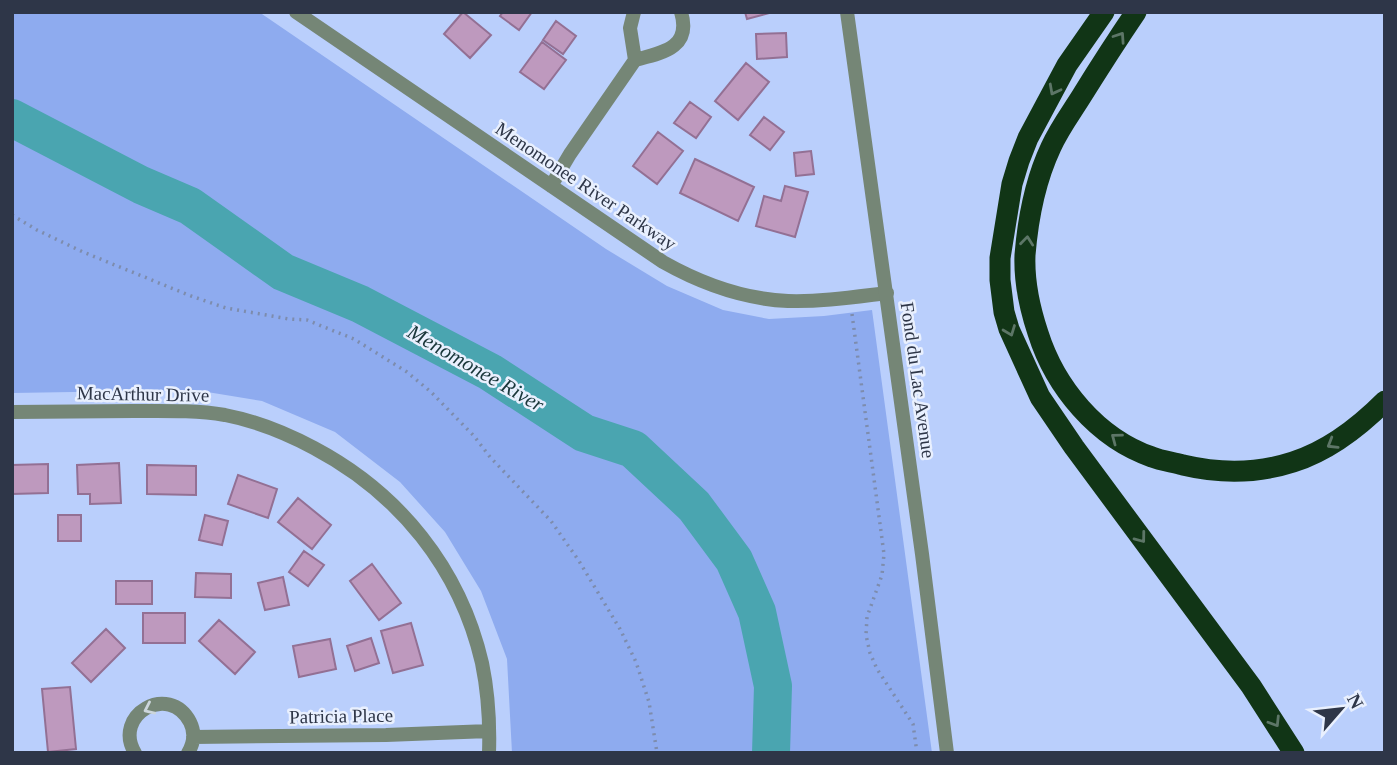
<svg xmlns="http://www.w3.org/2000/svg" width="1397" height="765" viewBox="0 0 1397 765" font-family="Georgia,serif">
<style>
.green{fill:#8eabef}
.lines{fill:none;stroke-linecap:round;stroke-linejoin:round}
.river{stroke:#4aa5b0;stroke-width:38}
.building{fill:#be99be;stroke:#937094;stroke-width:2}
.path{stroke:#7d8cad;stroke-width:3.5;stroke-dasharray:2 5;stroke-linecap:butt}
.minor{stroke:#758676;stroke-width:14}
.tertiary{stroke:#758676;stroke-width:14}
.motorway{stroke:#113516;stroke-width:21}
.oneway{stroke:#5d7667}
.oneway2{stroke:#ccd6dc}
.labels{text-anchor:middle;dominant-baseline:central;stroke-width:5;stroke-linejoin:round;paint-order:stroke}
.street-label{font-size:19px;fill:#2e3648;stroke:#e9f0fe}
.water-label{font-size:21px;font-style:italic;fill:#1a373b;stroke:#e9f0fe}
</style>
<rect width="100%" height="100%" fill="#bacffc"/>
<path class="green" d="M12,12H259L606,249L667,286L723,310L769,319L824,316L872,310L932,753H512L507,659L481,591L445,532L400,482L335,432L262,401L195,390L12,393Z"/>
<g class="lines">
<path class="river" d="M12,118L141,185L190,206L283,272L360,304L490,372L584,433L633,449L694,506L734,560L757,612L773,686L771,753"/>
</g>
<path class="building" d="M463,12L491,35L470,58L444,34Z
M503,12H532L519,30L500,16Z
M745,12H773L747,19Z
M556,21L576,36L563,54L543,40Z
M786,33L787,57L757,59L756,34Z
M542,42L566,60L544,89L520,72Z
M746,63L769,82L738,120L715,101Z
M690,102L711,117L696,138L674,123Z
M764,117L784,132L770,150L750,135Z
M658,132L683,151L657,184L633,166Z
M811,151L814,174L796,176L794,153Z
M695,159L754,187L738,221L680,193Z
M785,186L808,192L795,237L756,226L764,196L781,201Z
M119,463L121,503L90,504V494H78L77,465Z
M48,464V493L12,494V465Z
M147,465L196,466V495L147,494Z
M238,475L277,489L268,518L228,504Z
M298,498L331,525L312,549L278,522Z
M58,515H81V541H58Z
M205,515L228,521L222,545L199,540Z
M304,551L324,565L308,586L289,572Z
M372,564L401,603L379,620L350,581Z
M196,573L231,574V598L195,597Z
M283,577L289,605L265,610L258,583Z
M116,581H152V604H116Z
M143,613H185V643H143Z
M219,620L255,652L235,674L199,641Z
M411,623L423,665L393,673L381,631Z
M106,629L125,648L91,682L72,663Z
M371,638L379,663L355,671L347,646Z
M330,639L336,669L299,677L293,646Z
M70,687L76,749L48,752L42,689Z"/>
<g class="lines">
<path class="path" d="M12,215L37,230L83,252L191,296L226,308L289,319L307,320L324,327L354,339L407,372L431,392L474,436L490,457L551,521L579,561L620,629L636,662L649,702L657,753
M852,314L884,554L882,575L867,617L866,635L870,653L877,669L913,724L917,753"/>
<path class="minor" d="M296,12L663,262C702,284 743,299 788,301C821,302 854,297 887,293
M634,12L630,28L635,60C662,53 692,48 681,12
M551,186L570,154L635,60
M12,412C53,412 94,411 134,411C164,411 195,410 225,415C256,421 286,433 314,448C399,493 460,568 482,663C488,692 490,723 489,753
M193,737L386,735L489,731
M135,753C112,715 169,682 190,722C195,732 194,743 188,753"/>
<path class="tertiary" d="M847,12L922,554L947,753"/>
<path class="motorway" d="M1104,12L1067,65L1028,138L1019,161L1012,184L1000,258V280L1004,312L1009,329L1040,397L1074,447L1251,686L1294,753
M1136,12C1117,40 1099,68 1081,97C1071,113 1059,129 1051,147C1035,181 1028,218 1025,255C1024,280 1030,309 1038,333C1055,387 1097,438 1152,457C1162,461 1173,462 1183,465C1221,474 1256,474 1293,462C1328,451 1359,427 1385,401"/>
</g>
<defs><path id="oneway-chevron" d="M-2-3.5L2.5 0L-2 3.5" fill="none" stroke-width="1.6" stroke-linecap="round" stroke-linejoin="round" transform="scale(1.75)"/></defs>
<g class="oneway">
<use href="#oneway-chevron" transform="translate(1120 37) rotate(-56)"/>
<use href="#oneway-chevron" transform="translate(1054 90) rotate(118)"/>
<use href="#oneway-chevron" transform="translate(1027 241) rotate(-84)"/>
<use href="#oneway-chevron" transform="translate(1010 331) rotate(69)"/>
<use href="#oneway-chevron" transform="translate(1116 438) rotate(-143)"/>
<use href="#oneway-chevron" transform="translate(1332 444) rotate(149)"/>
<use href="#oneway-chevron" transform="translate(1141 538) rotate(53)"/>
<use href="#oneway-chevron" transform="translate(1275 722) rotate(58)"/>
</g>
<use class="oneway2" href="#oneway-chevron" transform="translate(149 709) rotate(155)"/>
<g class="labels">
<g class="street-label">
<text transform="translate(586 186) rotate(34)">Menomonee River Parkway</text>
<text transform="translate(918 380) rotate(82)">Fond du Lac Avenue</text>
<text transform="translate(143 394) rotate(1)">MacArthur Drive</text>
<text transform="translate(341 716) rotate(-1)">Patricia Place</text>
</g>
<g class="water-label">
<text transform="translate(476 368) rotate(30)">Menomonee River</text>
</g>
</g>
<rect width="1397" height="765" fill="none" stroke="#2e3648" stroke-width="28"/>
<g transform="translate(1341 709) rotate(62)" stroke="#e9f0fe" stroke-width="5" paint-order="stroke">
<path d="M0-5L12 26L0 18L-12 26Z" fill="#2e3648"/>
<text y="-10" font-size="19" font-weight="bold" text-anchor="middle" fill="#2e3648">N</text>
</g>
</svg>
